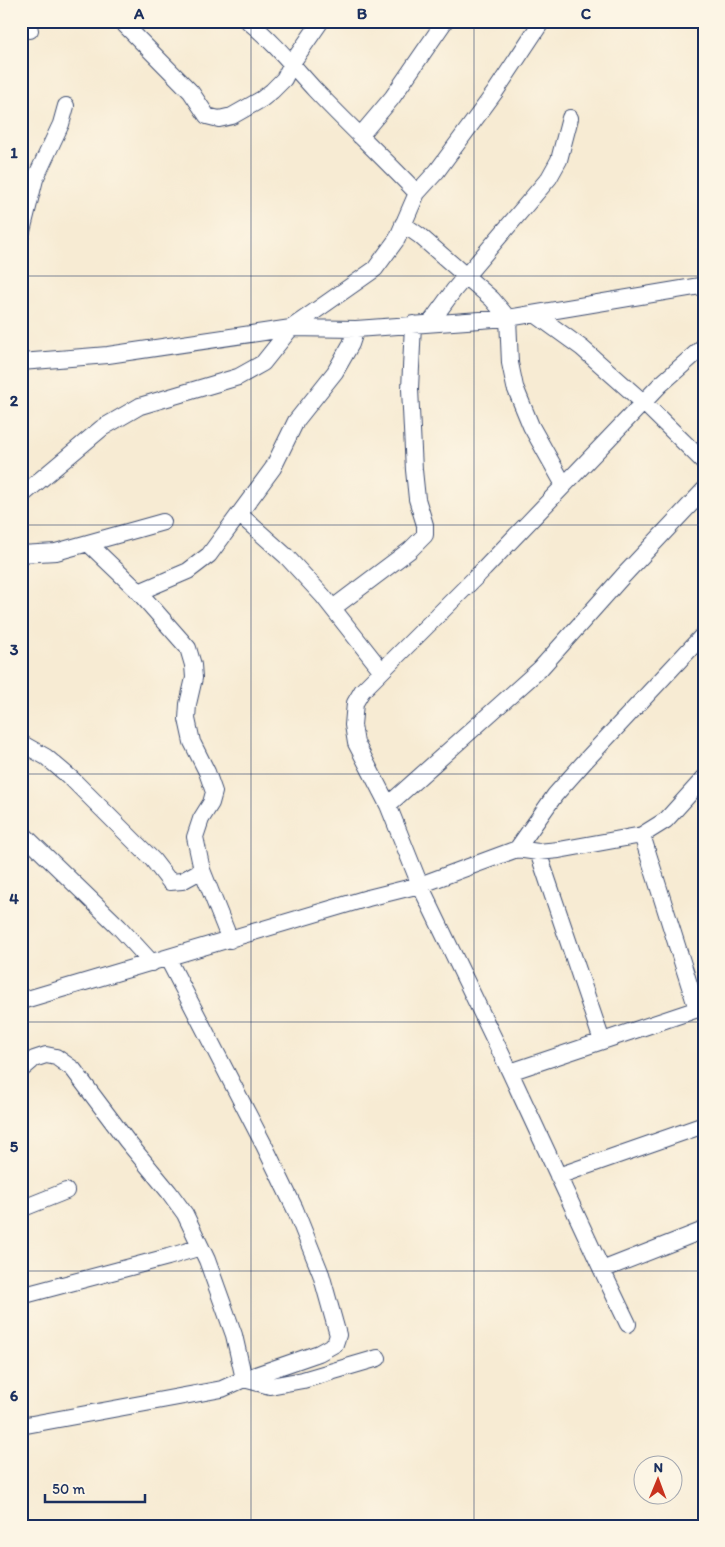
<svg xmlns="http://www.w3.org/2000/svg" width="725" height="1547" viewBox="0 0 725 1547" font-family="Itim,sans-serif">
<style>
.lines{fill:none;stroke-linecap:round;stroke-linejoin:round}
.minor-casing{stroke:#3c4b70;stroke-width:18}
.minor{stroke:#fff;stroke-width:16}
.grid{fill:none;stroke:#1b2f5e;stroke-width:1;stroke-opacity:0.55}
.neatline{fill:none;stroke:#1b2f5e;stroke-width:2}
.grid-label{font-size:16px;text-anchor:middle;font-weight:bold;fill:#1b2f5e}
</style>
<rect width="100%" height="100%" fill="#fcf5e5"/>
<filter id="ink" filterUnits="userSpaceOnUse"><feTurbulence type="fractalNoise" baseFrequency=".02" numOctaves="2"/><feDisplacementMap in="SourceGraphic" scale="10" xChannelSelector="R" yChannelSelector="G"/><feConvolveMatrix kernelMatrix="1 2 1 2 8 2 1 2 1" color-interpolation-filters="sRGB"/></filter>
<filter id="wash" filterUnits="userSpaceOnUse"><feTurbulence type="fractalNoise" baseFrequency=".0096" numOctaves="4" result="noise"/><feDisplacementMap in="SourceGraphic" scale="20" xChannelSelector="R" yChannelSelector="G"/><feGaussianBlur stdDeviation="1.12" result="paint"/><feColorMatrix in="noise" values="0 0 0 0 0 0 0 0 0 0 0 0 0 0 0 0 0 1.4 0 .05"/><feComposite in="paint" operator="in"/></filter>
<g filter="url(#wash)">
<rect width="100%" height="100%" fill="#f7ebd3"/>
</g>
<g filter="url(#ink)">
<g class="lines">
<defs>
<path id="minor" d="M121,21L191,92L207,116L219,119L232,116L262,99L272,91L284,79L292,63L321,21
M248,21C274,42 293,66 315,90C348,125 384,158 417,193
M21,29L30,30
M360,136L392,98L445,21
M403,224L420,236L492,299L508,318L510,363L515,387L531,426L564,485
M21,235L35,179L61,124L66,106
M535,314L582,348L644,403L704,462
M430,323L454,290L549,178L559,160L570,118
M21,362L108,355L291,328L356,329L508,318L700,286L704,288
M21,496L102,428L140,406L238,377L263,363L291,328L375,269L397,239L417,193L437,171L495,92L542,21
M239,514L286,556L323,596L382,671
M88,543L136,589L188,648L193,665L194,678L188,704L187,719L192,742L207,772L214,792L211,803L201,819L195,837L202,870L230,940
M21,554L56,552L163,522
M139,592L188,571L209,555L273,468L296,421L335,372L351,344L356,329
M333,608L410,550L425,535V525L417,499L414,470L410,389L413,324
M21,743L46,757L72,779L153,860L170,882L182,881L202,870
M388,805L540,669L623,576L704,490
M21,832L119,927L152,963
M642,835L697,1009
M517,849L555,795L587,759L704,634
M538,852L602,1041
M21,1001L368,898L420,885L517,849L538,852L559,850L642,835L666,820L704,778
M21,1070L34,1059L46,1055L56,1057L73,1069L127,1141L169,1192L185,1214L207,1260L234,1335L244,1379L319,1353L335,1344L338,1335L321,1274L295,1209L264,1145L168,959
M510,1072L704,1007
M558,1176L704,1125
M21,1209L66,1191
M602,1270L704,1230
M21,1296L168,1257L201,1247
M628,1324L602,1270L510,1072L420,885L388,805L356,743L353,725L355,703L362,691L484,569L660,385L704,346
M21,1426L222,1389L244,1379L270,1386L303,1380L378,1358"/>
</defs>
<use href="#minor" class="minor-casing"/>
<use href="#minor" class="minor"/>
</g>
</g>
<path class="grid" d="M251,21V1526M474,21V1526M21,276H704M21,525H704M21,774H704M21,1022H704M21,1271H704"/>
<rect width="725" height="1547" fill="none" stroke="#fcf5e5" stroke-width="55"/>
<g transform="translate(658 1480) rotate(1)"><circle r="24" fill="#fcf5e5" stroke="#a2a6af"/>
<path d="M0-4L9 19L0 12L-9 19Z" fill="#c8321e"/>
<text y="-8" font-size="14" font-weight="bold" text-anchor="middle" fill="#1b2f5e">N</text>
</g>
<path d="M45 1494v8h100v-8" fill="none" stroke="#1b2f5e" stroke-width="2.5"/>
<text x="52" y="1494" font-size="15" fill="#1b2f5e" stroke="#fcf5e5" stroke-width="4" paint-order="stroke">50 m</text>
<rect x="28" y="28" width="670" height="1492" class="neatline"/>
<g class="grid-label">
<text x="139" y="19">A</text>
<text x="362" y="19">B</text>
<text x="586" y="19">C</text>
<text x="14" y="158">1</text>
<text x="14" y="406">2</text>
<text x="14" y="655">3</text>
<text x="14" y="904">4</text>
<text x="14" y="1152">5</text>
<text x="14" y="1401">6</text>
</g>
</svg>
